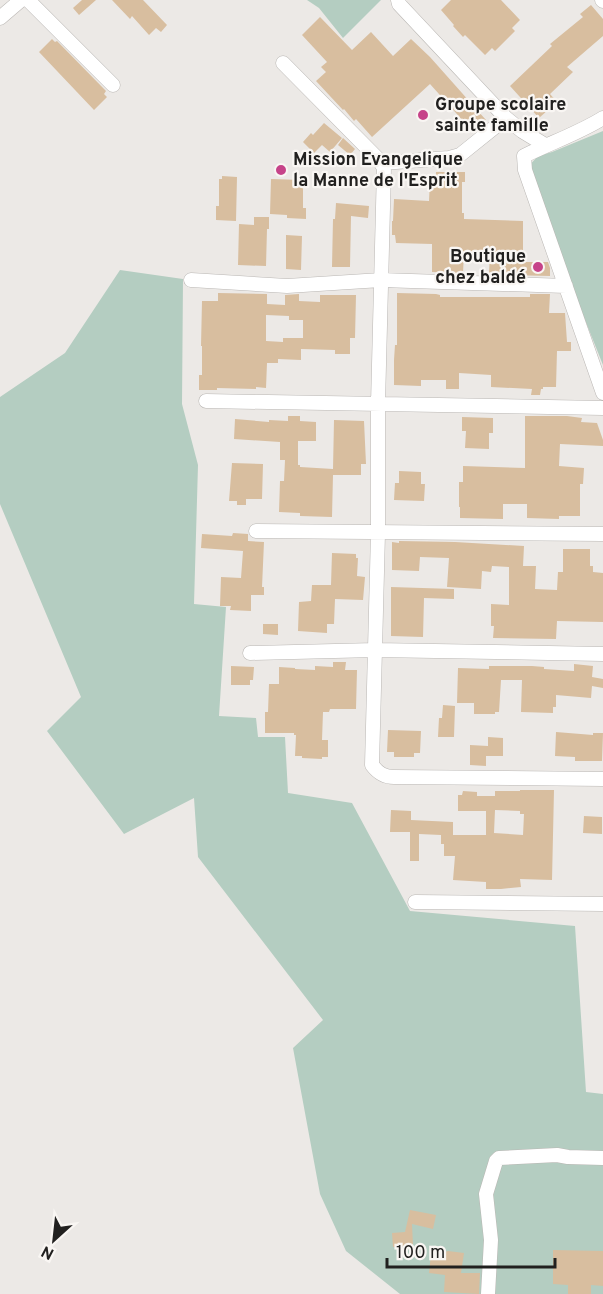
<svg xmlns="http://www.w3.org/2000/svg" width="603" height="1294" viewBox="0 0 603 1294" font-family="Overpass,sans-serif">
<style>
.grass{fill:#b4cdc1}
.building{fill:#d8be9f;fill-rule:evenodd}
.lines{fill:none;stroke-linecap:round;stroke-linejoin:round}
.minor-casing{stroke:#bab7b4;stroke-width:15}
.minor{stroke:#fff;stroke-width:14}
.poi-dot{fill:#c64389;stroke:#f9f6f3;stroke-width:2}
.labels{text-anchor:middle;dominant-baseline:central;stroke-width:4.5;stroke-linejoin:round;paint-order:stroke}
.poi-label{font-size:18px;font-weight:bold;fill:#21201f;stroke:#f9f6f3;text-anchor:start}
</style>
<rect width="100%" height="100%" fill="#ece9e6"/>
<path class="grass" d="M307,0H381L343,38L319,8Z
M603,131V365L525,170L538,156L552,152Z
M120,270L183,279L182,404L198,465L194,604L226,607L219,716L256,718L258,737H285L288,793L352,803L410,911L575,926L586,1092L603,1094V1294H400L346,1251L320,1194L293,1048L323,1020L198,857L194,798L124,834L47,731L81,697L0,504V397L65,353Z"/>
<path class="building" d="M82,0H96L79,15L73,8Z
M112,0H143L167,25L161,32L156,28L149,35L132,16L130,19Z
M451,0H501L520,20L512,28L515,31L495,51L492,48L485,55L465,35L463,37L453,26L454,25L441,10Z
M591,5L603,19V36L567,67L573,72L550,94L557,102L539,118L510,86L552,46L550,44L583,17L580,14Z
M320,17L352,50L371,32L393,56L411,39L430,57L486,120L473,132L430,84L372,137L356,119L354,121L344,109L343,110L316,81L326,72L321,67L327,62L302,35Z
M52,39L55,42L57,41L106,91L104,94L107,97L94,110L39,52Z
M324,123L342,138L330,152L322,145L314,153L303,142L311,133L313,135Z
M343,138L355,149L350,155L338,145Z
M436,172H465V182H462V213H464V219L523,221V262H548L550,268V276L503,275V273H489L490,253L464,252L463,273L432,272V244L396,243L395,235H392V221H393L394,199L429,201L430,179L436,180Z
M222,176L237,177L236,221L216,220V206H219V179H222Z
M271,179L303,180V208H306V219L287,218V215L270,214Z
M336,203L369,206L368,218L351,216L350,267H332L333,219H335Z
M254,217H269V229H267L266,266L238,265L239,224L254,225Z
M286,235L302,236L301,270L286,269Z
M218,293L267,294V304L285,305V295L299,294V301L320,302V295H356L355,338H350V354H335V350L301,349V360L278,359V363H267L266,388L256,387V389L217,388V390H199V375H202V346H201L202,301H218ZM266,315L289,316V320H303V338H283V342L266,341Z
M397,293L436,294L440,295V297H530V294H550L549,313H565L567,342H571V351H557L556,387H543V389H541L540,395H531L532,389L491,387V375L459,373V389H446V380H421V386L394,385V360L395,345H397Z
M288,416H300V421L316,422V441H298V465H300V467L333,469L334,420L364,421L366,464H361V475H333L332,517L300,516V513L279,512L280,481H284L285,460H280V442L234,439L235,419L269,422V420L288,421Z
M525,416H567L582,418L581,422L597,423L603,440V446L560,444L559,466L584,468L583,484H580V516H559V519L527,518V504H503V519L460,518V507H459V482H463V466L525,468Z
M462,417L493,418V433H489V449L465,448L466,431H462Z
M232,463L263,464L262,499H246V505H237V501H229Z
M399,471L421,472V484H425L424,501L394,500L395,483H399Z
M233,533L248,534V541L264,542L262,587H264V595H251V611L230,610L231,606H220L221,577L241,578L243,551L201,548L202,534L232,536Z
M399,541L455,542L524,546L523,566H536L535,589L557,590L558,572H563V549H590V566H593V572L603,573V622L557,621L556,639L493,638L494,626H491V604L509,605V567L492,566L491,572L482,571L481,589L447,587L449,558L420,557L419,571L392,570V542L399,543Z
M332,553L356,554V558H358L357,576L365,577L363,600L335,599L334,624H327V633L298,631L299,602L311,601L312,585H331Z
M391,587L454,589V599L424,598L423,637L391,636Z
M263,624H278V635L263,634Z
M333,662H346L345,670H357L356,709H330L329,712H323L322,740H328V757H322V759L302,758V756H295L296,735H294V733H265V712H268L269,684H279V667L295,668V669L315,670V666L333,667Z
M574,664L593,666L592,677L603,679V688L592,686L591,698L556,695V707H553V713L521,712L522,680H501L499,712H495V714H474V703H457L458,668L489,669V666H532L544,667V669L574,671Z
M231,666L254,667L253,680H250V685H231Z
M443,705L455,706L454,737H438L439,718H442Z
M388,730L421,731L420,753H414V757H394V752H387Z
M556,732L593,735V733H603L602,761H575V757L555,756Z
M488,737L503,738V756H486V766L470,765V745L488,746Z
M520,790H554L552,880L520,879L521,887L501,889H486V882L453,880L455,856H444V844H441V835L419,834V861H410V832H390L391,810L411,811V820L453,822V835H486V811H458V795H462L463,791L477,792V796H495V791H520ZM495,810L520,811V814H524L523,835L494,833Z
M584,816L602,817V834L583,833Z
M410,1210L436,1215L433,1229L412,1224L413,1246L393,1247L392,1233L405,1232Z
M553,1250L603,1251V1286L591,1285V1294H568V1285L553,1284Z
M448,1251L464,1253L461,1273H480L479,1294L444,1292L445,1275L429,1273L431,1254L444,1256L445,1252Z"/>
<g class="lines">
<defs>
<path id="minor" d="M28,0L113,85
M398,0L399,4L506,118L522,131L545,145
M602,0L603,1
M0,18L21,0
M283,63L379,160L384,168L378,404V533L372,765C378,773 384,777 394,777L603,779
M603,118C579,133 550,143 524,156L525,170L603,393
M382,163L449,158L460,155L506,118
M191,280L287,286L381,280L566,286
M206,401L603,408
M256,531L603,534
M250,653L375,650L603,654
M415,902L603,904
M488,1294L491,1240L486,1194L496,1161L499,1158L557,1155L568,1157L603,1158"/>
</defs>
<use href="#minor" class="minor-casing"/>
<use href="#minor" class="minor"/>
</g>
<g class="poi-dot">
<circle cx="423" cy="115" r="6"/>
<circle cx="281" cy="170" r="6"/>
<circle cx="538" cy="267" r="6"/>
</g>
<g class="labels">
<g class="poi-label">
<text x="435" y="105">Groupe scolaire<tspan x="435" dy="21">sainte famille</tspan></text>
<text x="293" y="160">Mission Evangelique<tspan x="293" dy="21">la Manne de l'Esprit</tspan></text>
<text x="526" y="257" text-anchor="end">Boutique<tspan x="526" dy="21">chez baldé</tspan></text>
</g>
</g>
<g transform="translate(54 1240) rotate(207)" stroke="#f9f6f3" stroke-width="4.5" paint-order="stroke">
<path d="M0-4.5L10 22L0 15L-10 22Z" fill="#21201f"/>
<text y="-9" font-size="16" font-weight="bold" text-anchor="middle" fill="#21201f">N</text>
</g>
<path d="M387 1258v9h168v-9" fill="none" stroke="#21201f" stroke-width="3"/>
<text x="396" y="1258" font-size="18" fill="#21201f" stroke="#f9f6f3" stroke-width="4.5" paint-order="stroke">100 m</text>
</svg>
